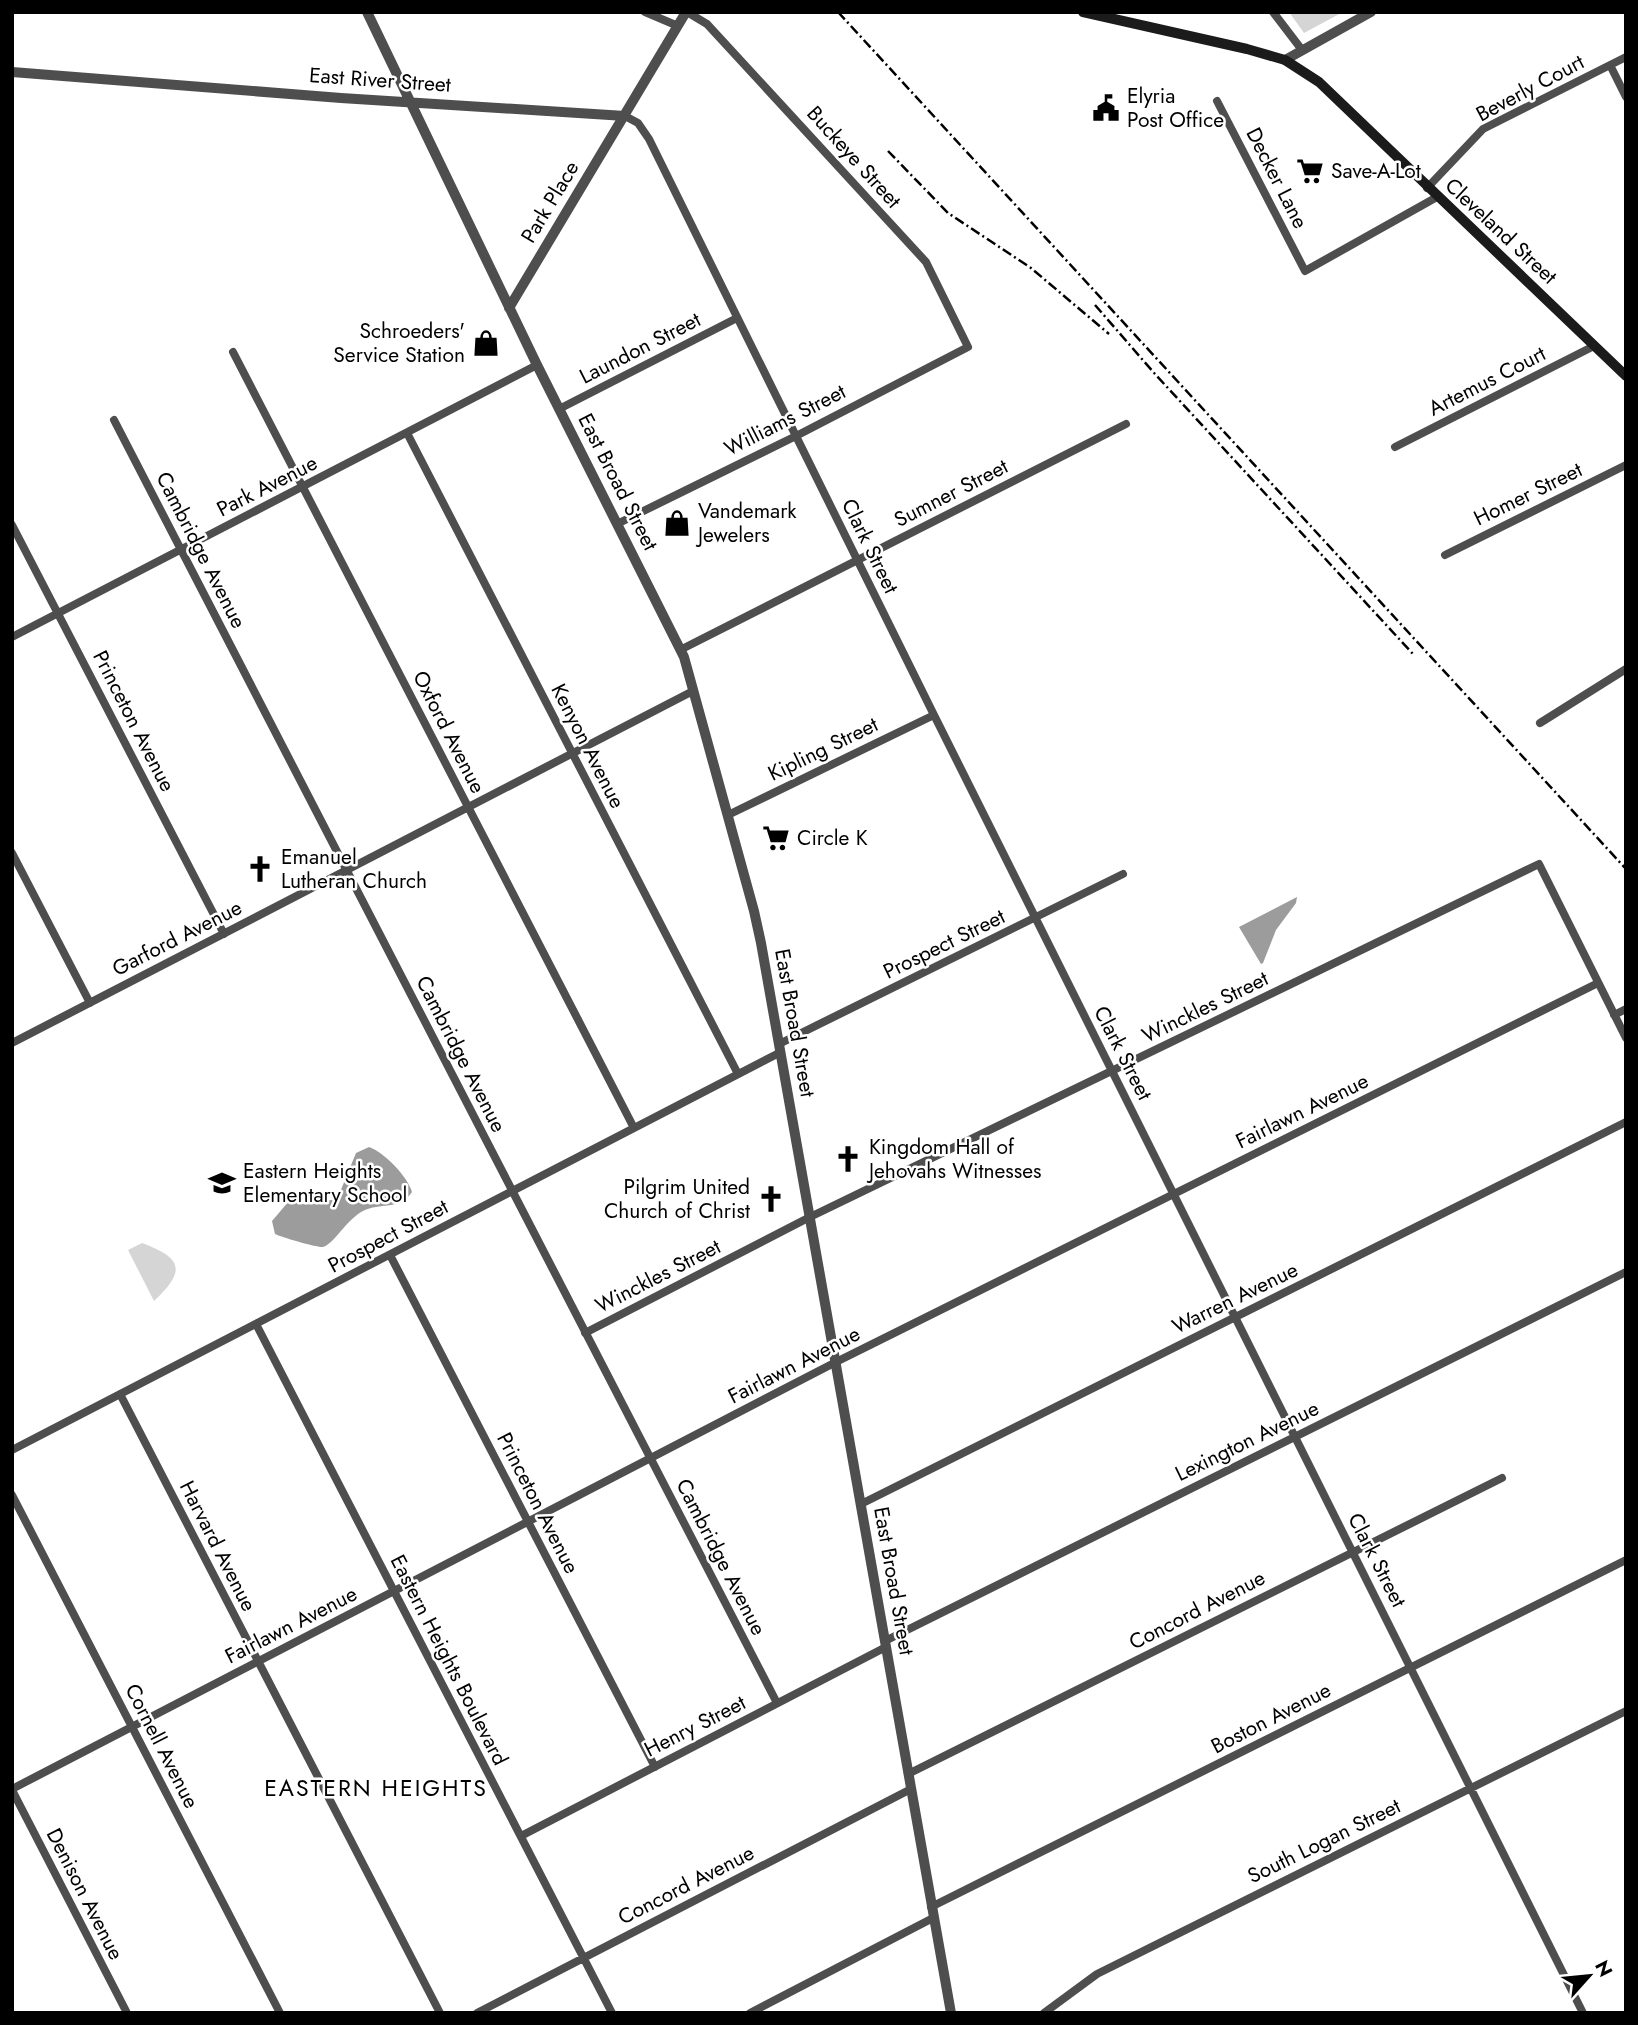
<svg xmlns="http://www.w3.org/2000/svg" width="1638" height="2025" viewBox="0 0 1638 2025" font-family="Jost,sans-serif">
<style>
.green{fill:#d5d5d5}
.water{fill:#9c9c9c}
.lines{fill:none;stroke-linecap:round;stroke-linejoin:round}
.minor{stroke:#4e4e4e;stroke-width:8}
.tertiary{stroke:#4e4e4e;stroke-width:10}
.secondary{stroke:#1b1b1b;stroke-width:10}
.rail{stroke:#000;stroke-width:2.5;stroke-dasharray:10 3.5 2 3.5;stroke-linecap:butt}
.labels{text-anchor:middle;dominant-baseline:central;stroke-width:5;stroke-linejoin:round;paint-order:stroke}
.street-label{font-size:21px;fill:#000;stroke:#fff}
.poi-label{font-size:21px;fill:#000;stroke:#fff;text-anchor:start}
.neighbourhood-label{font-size:23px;letter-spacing:2px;fill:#000;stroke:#fff}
</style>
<rect width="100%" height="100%" fill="#fff"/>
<path class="green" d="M1289,12H1343L1304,33Z
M142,1243C182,1258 187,1270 154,1301L128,1250Z"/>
<path class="water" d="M1297,897L1296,903L1276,930L1263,963L1261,964L1239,927Z
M369,1147C384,1152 408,1177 412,1192C399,1211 380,1202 363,1211C346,1220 334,1244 323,1247C318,1248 281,1237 275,1234L272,1221L295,1194C310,1192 324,1207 338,1197L356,1153Z"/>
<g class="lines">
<path class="minor" d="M645,12L678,26
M1273,12L1302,50
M1610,65L1626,97
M1217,101L1305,271L1437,197
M625,116L638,123L649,139L934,715L1583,2013
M1427,188L1483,129L1626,57
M233,352L634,1128
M559,409L737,318
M114,420L777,1703
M407,433L738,1074
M1395,447L1594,346
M617,524L796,436L968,347L926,262L707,24L687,12
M12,525L224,934
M1445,555L1626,465
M12,637L537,365
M680,650L1126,424
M1540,723L1626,669
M728,815L934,715
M12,853L90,1003
M1614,1015L1626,1009
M12,1043L693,691
M779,1044L1123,874
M390,1255L655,1767
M256,1324L612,2013
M585,1333L810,1217L1539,864L1626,1038
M120,1394L440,2013
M12,1450L781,1052
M12,1495L280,2013
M861,1504L1626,1122
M885,1641L1626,1272
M908,1774L1502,1478
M12,1789L836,1362L1598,983
M12,1790L127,2013
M521,1836L886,1647
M931,1907L1626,1560
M477,2013L911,1789
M750,2013L933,1918
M1044,2013L1097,1974L1626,1711"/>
<path class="tertiary" d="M367,12L537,365L684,657L754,911L761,943L951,2013
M1285,60L1371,12
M12,72L341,98L625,116
M509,308L686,12"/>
<path class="secondary" d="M1083,12L1247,49L1285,60L1319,82L1626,376"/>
<path class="rail" d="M838,12L1626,869
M888,151L948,213L1031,268L1109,334
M1095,305L1155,374L1413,654"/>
</g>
<defs>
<symbol id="civic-bare" viewBox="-9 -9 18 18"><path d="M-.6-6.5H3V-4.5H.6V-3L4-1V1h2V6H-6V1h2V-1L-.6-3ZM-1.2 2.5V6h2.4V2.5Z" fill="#000" stroke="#fff" stroke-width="2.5" paint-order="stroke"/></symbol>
<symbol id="supermarket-bare" viewBox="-9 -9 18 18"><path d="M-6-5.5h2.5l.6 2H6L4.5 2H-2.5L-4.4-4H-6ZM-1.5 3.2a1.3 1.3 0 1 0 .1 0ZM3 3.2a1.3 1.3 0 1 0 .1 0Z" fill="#000" stroke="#fff" stroke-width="2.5" paint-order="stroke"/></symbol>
<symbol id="shop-bare" viewBox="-9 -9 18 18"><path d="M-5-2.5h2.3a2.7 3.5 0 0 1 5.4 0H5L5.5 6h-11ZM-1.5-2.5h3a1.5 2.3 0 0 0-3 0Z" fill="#000" stroke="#fff" stroke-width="2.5" paint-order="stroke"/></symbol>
<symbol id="church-bare" viewBox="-9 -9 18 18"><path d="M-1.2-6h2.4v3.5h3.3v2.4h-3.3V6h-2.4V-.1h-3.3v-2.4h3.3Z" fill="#000" stroke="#fff" stroke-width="2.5" paint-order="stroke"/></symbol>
<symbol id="school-bare" viewBox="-9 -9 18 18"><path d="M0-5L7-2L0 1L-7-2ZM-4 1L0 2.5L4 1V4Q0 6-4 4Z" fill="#000" stroke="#fff" stroke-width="2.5" paint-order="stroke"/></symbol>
</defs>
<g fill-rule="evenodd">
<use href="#civic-bare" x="1087" y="89" width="38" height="38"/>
<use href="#supermarket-bare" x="1291" y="152" width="38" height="38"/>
<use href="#shop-bare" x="467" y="324" width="38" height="38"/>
<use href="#shop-bare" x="658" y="504" width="38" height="38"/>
<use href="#supermarket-bare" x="757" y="819" width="38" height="38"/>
<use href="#church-bare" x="241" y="850" width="38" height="38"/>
<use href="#church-bare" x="829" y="1140" width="38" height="38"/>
<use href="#school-bare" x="203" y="1164" width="38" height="38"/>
<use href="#church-bare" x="752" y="1180" width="38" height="38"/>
</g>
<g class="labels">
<g class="street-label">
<text transform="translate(380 80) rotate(4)">East River Street</text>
<text transform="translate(1530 88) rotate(-28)">Beverly Court</text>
<text transform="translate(854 157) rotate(48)">Buckeye Street</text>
<text transform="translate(1277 178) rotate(63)">Decker Lane</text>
<text transform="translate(550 202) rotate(-59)">Park Place</text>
<text transform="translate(1501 231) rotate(43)">Cleveland Street</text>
<text transform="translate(640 348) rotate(-27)">Laundon Street</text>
<text transform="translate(1487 381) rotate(-27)">Artemus Court</text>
<text transform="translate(785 420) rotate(-27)">Williams Street</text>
<text transform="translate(618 482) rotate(63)">East Broad Street</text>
<text transform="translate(267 486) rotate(-27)">Park Avenue</text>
<text transform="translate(951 493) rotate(-27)">Sumner Street</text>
<text transform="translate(1528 494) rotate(-26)">Homer Street</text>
<text transform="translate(870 546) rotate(64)">Clark Street</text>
<text transform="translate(201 550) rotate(63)">Cambridge Avenue</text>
<text transform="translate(134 721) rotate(63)">Princeton Avenue</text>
<text transform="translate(449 732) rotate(63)">Oxford Avenue</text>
<text transform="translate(588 746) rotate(63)">Kenyon Avenue</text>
<text transform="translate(823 749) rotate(-26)">Kipling Street</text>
<text transform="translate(177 938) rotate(-27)">Garford Avenue</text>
<text transform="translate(944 944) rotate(-26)">Prospect Street</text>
<text transform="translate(1205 1007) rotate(-26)">Winckles Street</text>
<text transform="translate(795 1023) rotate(80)">East Broad Street</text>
<text transform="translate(1123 1053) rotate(63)">Clark Street</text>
<text transform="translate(461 1054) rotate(63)">Cambridge Avenue</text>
<text transform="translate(1302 1111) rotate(-26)">Fairlawn Avenue</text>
<text transform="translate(388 1236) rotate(-28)">Prospect Street</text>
<text transform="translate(658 1276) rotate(-27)">Winckles Street</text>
<text transform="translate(1235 1298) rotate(-26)">Warren Avenue</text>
<text transform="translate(794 1365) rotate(-27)">Fairlawn Avenue</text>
<text transform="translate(1247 1441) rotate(-26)">Lexington Avenue</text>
<text transform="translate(538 1503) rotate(63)">Princeton Avenue</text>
<text transform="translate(218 1546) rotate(63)">Harvard Avenue</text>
<text transform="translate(721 1557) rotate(63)">Cambridge Avenue</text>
<text transform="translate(1377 1560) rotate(63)">Clark Street</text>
<text transform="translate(894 1581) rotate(80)">East Broad Street</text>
<text transform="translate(1197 1610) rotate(-27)">Concord Avenue</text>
<text transform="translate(291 1625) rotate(-27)">Fairlawn Avenue</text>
<text transform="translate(449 1660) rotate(63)">Eastern Heights Boulevard</text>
<text transform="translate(1271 1718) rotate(-27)">Boston Avenue</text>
<text transform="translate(695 1726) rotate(-27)">Henry Street</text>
<text transform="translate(162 1746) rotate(63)">Cornell Avenue</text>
<text transform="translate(1324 1841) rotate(-26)">South Logan Street</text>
<text transform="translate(686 1885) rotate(-27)">Concord Avenue</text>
<text transform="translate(85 1894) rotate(63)">Denison Avenue</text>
</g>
<g class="poi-label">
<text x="1127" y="96">Elyria<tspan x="1127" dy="24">Post Office</tspan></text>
<text x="1331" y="171">Save-A-Lot</text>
<text x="465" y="331" text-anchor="end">Schroeders'<tspan x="465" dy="24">Service Station</tspan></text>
<text x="698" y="511">Vandemark<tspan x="698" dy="24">Jewelers</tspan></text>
<text x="797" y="838">Circle K</text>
<text x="281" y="857">Emanuel<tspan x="281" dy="24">Lutheran Church</tspan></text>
<text x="869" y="1147">Kingdom Hall of<tspan x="869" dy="24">Jehovahs Witnesses</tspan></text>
<text x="243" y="1171">Eastern Heights<tspan x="243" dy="24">Elementary School</tspan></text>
<text x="750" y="1187" text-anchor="end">Pilgrim United<tspan x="750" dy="24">Church of Christ</tspan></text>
</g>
<g class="neighbourhood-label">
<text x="376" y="1788">EASTERN HEIGHTS</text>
</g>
</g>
<rect width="1638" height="2025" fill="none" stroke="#000000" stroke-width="28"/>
<g transform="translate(1589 1976) rotate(63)" stroke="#ffffff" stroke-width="5" paint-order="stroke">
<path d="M0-5L12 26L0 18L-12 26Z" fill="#000000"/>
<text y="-10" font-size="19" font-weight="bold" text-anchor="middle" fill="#000000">N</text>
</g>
</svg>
